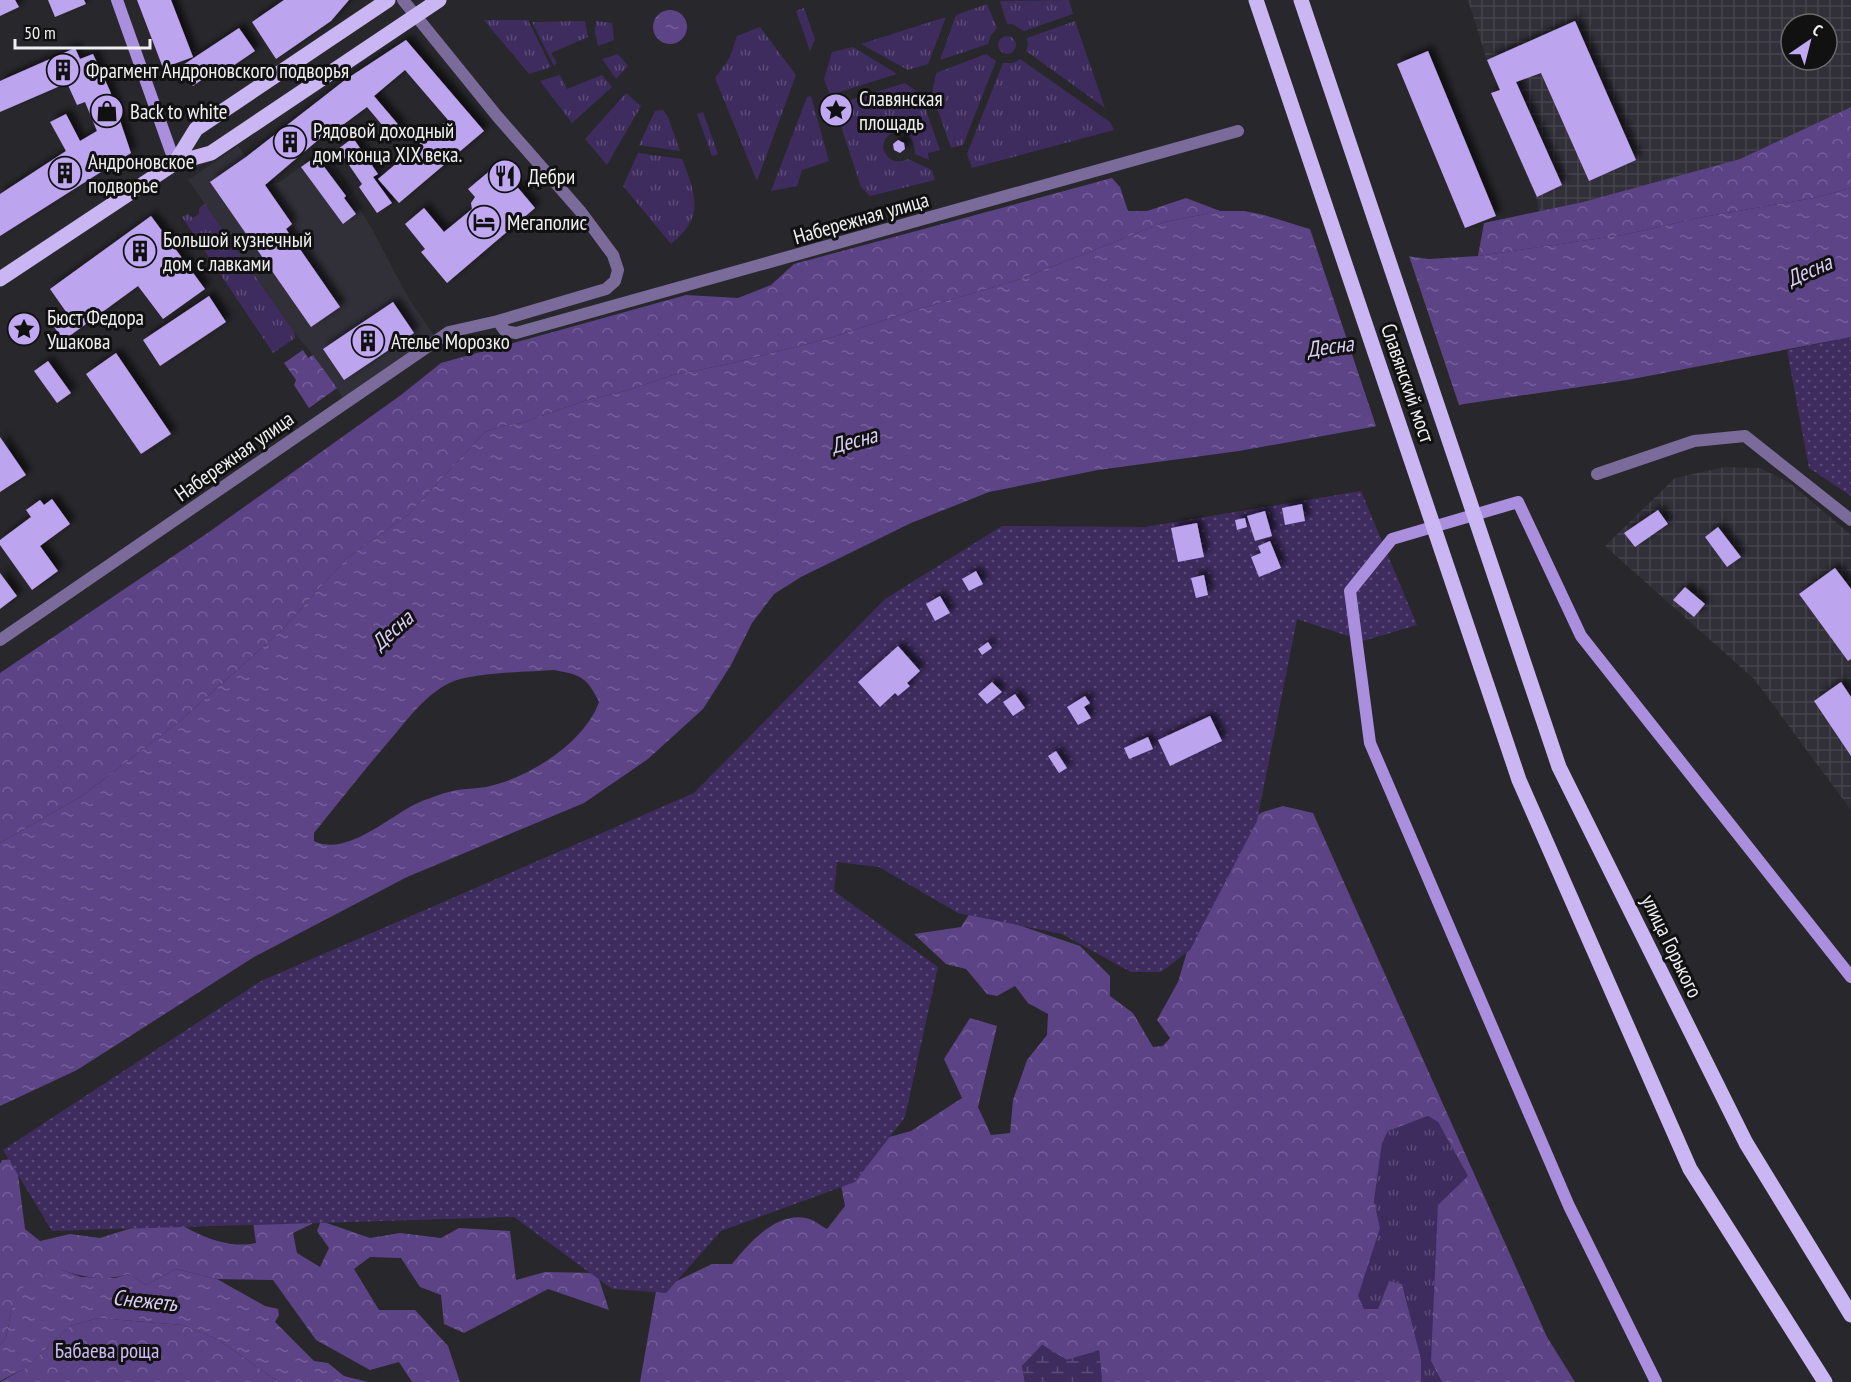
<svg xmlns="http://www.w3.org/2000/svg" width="1851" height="1382" viewBox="0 0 1851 1382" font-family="'PT Sans Narrow',sans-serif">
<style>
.built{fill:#312f38}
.industrial{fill:url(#industrial-grid);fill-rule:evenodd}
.grass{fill:url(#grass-tufts)}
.forest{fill:url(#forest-crowns)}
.wetland{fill:url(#wetland-marsh)}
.park{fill:url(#park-dots)}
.water{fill:url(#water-ripples);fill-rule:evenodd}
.pier{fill:#28272b}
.building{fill:#bda4ef;filter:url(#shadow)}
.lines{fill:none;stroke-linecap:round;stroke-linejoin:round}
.street{stroke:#7b6b9b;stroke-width:12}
.secondary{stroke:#aa8fde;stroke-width:12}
.primary{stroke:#c9b6f2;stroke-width:15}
.labels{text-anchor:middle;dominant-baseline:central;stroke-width:6;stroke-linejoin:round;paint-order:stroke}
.poi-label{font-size:21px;fill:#f0eff1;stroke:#111112;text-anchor:start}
.street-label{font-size:21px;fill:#f0eff1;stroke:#111112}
.park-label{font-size:21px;fill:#cebbf6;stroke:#111112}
.water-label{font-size:22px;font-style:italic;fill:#dccff7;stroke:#111112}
</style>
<defs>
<pattern id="industrial-grid" width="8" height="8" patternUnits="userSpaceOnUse" patternTransform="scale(1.5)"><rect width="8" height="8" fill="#312f38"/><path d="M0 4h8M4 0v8" fill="none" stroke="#45434c"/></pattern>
<pattern id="grass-tufts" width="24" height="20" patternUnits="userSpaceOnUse" patternTransform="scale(1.5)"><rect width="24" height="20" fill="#3f2c5f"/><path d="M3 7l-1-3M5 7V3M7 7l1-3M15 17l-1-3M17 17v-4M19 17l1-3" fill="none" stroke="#5b4b76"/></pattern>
<pattern id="forest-crowns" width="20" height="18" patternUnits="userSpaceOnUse" patternTransform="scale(1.5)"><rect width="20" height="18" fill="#5c4386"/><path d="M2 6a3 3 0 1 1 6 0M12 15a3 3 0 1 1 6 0" fill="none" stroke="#745e98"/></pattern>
<pattern id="wetland-marsh" width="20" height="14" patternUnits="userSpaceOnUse" patternTransform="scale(1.5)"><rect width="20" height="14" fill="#3f2c5f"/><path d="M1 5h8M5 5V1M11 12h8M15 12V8" fill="none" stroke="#5b4b76"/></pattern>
<pattern id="park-dots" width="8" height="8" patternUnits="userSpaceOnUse" patternTransform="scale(1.5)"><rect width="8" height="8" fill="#3f2c5f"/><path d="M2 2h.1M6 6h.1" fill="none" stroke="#5b4b76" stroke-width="1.8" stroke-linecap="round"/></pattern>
<pattern id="water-ripples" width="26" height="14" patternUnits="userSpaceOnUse" patternTransform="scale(1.5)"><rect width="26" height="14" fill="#5d4487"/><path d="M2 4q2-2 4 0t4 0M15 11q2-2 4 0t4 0" fill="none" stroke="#755f98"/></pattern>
<filter id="shadow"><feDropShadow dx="5.5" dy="-5.5" stdDeviation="3" flood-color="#0009"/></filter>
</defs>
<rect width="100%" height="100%" fill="#28272b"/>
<path class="built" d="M238,146L265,185L280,182L323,150L371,227L409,299L436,338L346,402L313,355L294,332L188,180Z"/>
<path class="industrial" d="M1468,0H1851V107L1740,159L1583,202L1539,211L1536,197L1491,93L1500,90L1487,60ZM1791,24H1827V60H1791Z
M1725,467L1760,468L1790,483L1851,535V810L1754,679L1605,546L1675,478Z"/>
<path class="grass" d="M1069,0L1073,14L1024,31L1012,24H1007L1000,1Z
M987,4L997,28L991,35L988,44L940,60L956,15Z
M804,8L815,39L810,51L796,11Z
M946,17L928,64L908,70L861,44Z
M484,20H528L551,67L529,74Z
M585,21L588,37L551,53L557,63L554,66L532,22Z
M596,21L612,23L614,40L598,46L595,32Z
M1075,21L1105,108L1026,51L1028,45L1027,38Z
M760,27L796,75L757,181L715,78L730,57L737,36Z
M998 45a9 9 0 1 1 18 0a9 9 0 1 1-18 0Z
M853,47L897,74L830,95L824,79L832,52Z
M618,54L628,66L616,79L602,59Z
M986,54L996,61L963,145L951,148L932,93L936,73Z
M1020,59L1110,122L1114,130L972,168L967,154L1003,63H1013Z
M560,75L567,89L602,75L612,87L572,123L540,81Z
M905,83L920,94L940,150L928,153L929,160L915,154C913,113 871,135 887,156C893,163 900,162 908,159L932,170L935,180L870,196L861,187L834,105Z
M626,93L641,106L607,165L585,139Z
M811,96L829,161L802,170L797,186L771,191L807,97Z
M663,110L668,117L680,151L639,145L655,111Z
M703,112L718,154L712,156L697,114Z
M638,153L682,159C696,195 705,217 671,244L623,186Z
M205,204L294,332L295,338L273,353L182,217L188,214L193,218L199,214V208Z
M1428,1116L1438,1122L1468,1176L1431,1361L1442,1382H1421V1359L1402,1284L1389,1281L1378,1309H1364L1357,1296L1380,1228L1374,1201L1382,1143L1388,1131Z"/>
<path class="forest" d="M1851,107V188L1814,198L1703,217L1623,235L1478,256L1484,223L1583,202L1740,159Z
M1112,178L1120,187L1128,211H1147L1186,198L1220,211L1165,222L1018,280L912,311L830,338L729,364L673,375L625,391L584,401L522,423L503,426L485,432L408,515L347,558L282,630L180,721L82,796L0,843V673L209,532L401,395L441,363L686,295L738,298L771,285L794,264Z
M303,350L308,358L313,355L337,388L309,408L294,385L296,380L284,363Z
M1283,806L1313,813L1547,1337L1575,1382H1442L1431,1361L1438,1205L1468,1176L1438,1122L1428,1116L1388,1131L1382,1143L1374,1201L1380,1228L1358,1296L1364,1309H1378L1389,1281L1402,1284L1421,1359V1382H1102L1099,1351L1067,1360L1042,1345L1022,1366L1025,1382H640L656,1291L712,1264H732C749,1243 776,1212 806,1218C813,1219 821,1226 827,1229L845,1206L841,1185L871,1142L911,1131L962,1098L944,1059L970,1018L997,1026L978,1107L991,1135L1010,1133L1013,1100L1027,1060L1047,1035L1048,1014L1028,1003L1015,986L997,996L987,994L966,969L946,964L914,934L961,927L977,902L1015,924L1080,946L1110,976V996L1133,1013L1153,1047L1163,1046L1170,1038L1157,1020L1178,982L1214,861L1236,828L1263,812Z
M16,1159L25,1229L40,1241L70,1234L100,1238L167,1217C193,1232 224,1250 256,1243L253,1222L313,1214L312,1224L293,1233L297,1253L320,1267L329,1248L317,1231L321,1221L370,1238L400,1233L441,1238L459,1228L510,1231L516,1280L545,1272L597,1273L609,1310L548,1289L464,1333L444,1324L441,1295L420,1287L401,1258L370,1257L354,1269L379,1310H415L448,1346L460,1382H412L399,1362L370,1370L316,1340L273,1280L217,1279L176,1269L146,1285L129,1274C106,1281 84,1278 62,1270L12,1308L6,1338L0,1345V1164L2,1160Z
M98,1318L183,1325L219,1340L279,1382H0L24,1369L70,1326Z"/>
<path class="wetland" d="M1042,1345L1067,1360L1099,1350L1102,1382H1025L1022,1366Z"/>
<path class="park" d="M1851,337V496L1809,468L1787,350Z
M1361,491L1417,625L1363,641L1297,619L1257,821L1190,950L1161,972H1131L1062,934L958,913L879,867L837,862L834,891L938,967L905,1117L855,1182L721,1231L666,1293L612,1289L514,1217L52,1231L3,1150L261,981L694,793L885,599L1002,526L1145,527Z"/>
<path class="water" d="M653 27a17 17 0 1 1 34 0a17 17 0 1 1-34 0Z
M1851,188V337L1627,380L1464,404L1372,427L1239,451L1098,470L989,492L911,523L801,577L774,594L752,623L731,665L703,709L648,759L584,803L407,877L254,957L77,1070L0,1106V843L82,796L180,721L282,630L347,558L408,515L485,432L503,426L522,423L584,401L625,391L673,375L729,364L830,338L912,311L1018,280L1165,222L1220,211H1244L1264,215L1390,254L1429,259L1478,256L1623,235L1703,217L1814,198ZM554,670C581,675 587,677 599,702C585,742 530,777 490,786C479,789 468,788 457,790C446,792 433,797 422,801C392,813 348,858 314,841V833C339,802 364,770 390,740C408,719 427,692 454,681C478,672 527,672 554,670Z
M176,1269L217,1279L265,1306L278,1309L279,1315L275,1322L314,1361L328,1363L344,1376L368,1382H279L219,1340L183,1325L98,1318L70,1326L24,1369L0,1381V1345L6,1338L12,1308L22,1288L48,1274L62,1270L81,1277L115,1278L129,1274L146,1285Z"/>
<path class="pier" d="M1309,226L1391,251L1408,253L1460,408L1377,429Z"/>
<path class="building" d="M0,0H15L19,7L0,16Z
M48,0H84L86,4L55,17Z
M137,0H171L193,57L163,68Z
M284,0H349L331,21L276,59L252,22Z
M1575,21L1636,160L1589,181L1541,73L1516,82L1562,185L1537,197L1491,93L1500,90L1487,60Z
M239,28L255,51L221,74L217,69L193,86L180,67Z
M406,40L484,131L399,203L378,179L448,120L405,70L374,96L402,129L393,138L367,107L340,127L337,124L265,185L292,224L286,229L340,307L311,327L210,182L246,157L345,80Z
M75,48L80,59L93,54L110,91L131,153L0,236V194L66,151L50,122L66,114L80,141L97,131L85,102L77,105L67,83L0,112V81Z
M1428,51L1496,216L1465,228L1397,64Z
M353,138L378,174L373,177L392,203L377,213L359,187L362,184L338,149Z
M898,140L904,143L905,149L900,153L894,150L893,144Z
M314,158L320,166L322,164L346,196L344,198L356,214L343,224L301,167Z
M498,164L535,208L447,283L421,252L425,249L405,224L424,208L444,232L472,209L471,203L475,197L468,189Z
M151,216L205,289L163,319L138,286L64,340L54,327L69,316L50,289Z
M209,296L226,322L160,366L143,340Z
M393,302L414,333L344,380L323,349Z
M116,353L171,434L141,454L86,374Z
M48,361L71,393L57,403L34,371Z
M0,437L26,475L0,492Z
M52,499L70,524L40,546L58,571L32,590L0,545V540L31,517L26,510L40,500L44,505Z
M1302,504L1305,521L1285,525L1282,508Z
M1658,510L1668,524L1635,547L1624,533Z
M1265,511L1272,536L1255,541L1247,516Z
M1245,518L1247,527L1237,530L1235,520Z
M1197,523L1204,557L1178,562L1171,528Z
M1718,527L1741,557L1727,567L1705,537Z
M1270,541L1281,568L1259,577L1251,557L1261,553L1258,546Z
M1835,568L1851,589V659L1848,661L1799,594Z
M976,571L983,584L969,591L962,579Z
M0,573L17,596L0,609Z
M1204,575L1208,595L1196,598L1191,578Z
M1685,587L1705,604L1694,617L1673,600Z
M940,596L950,613L935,621L926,604Z
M988,642L992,648L982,655L978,649Z
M898,646L920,671L907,683L910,686L898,696L895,693L880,707L858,682Z
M992,682L1002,692L987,704L978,694Z
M1841,682L1851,697V756L1814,701Z
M1015,694L1025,708L1013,716L1003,702Z
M1085,696L1090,703L1084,707L1091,718L1078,725L1067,707Z
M1210,716L1222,741L1170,766L1158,740Z
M1148,737L1153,749L1129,759L1124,748Z
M1056,751L1067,768L1059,773L1048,756Z"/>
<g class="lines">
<path class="street" d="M498,321L505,331L516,333L1238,131
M1597,474L1694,441L1745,436L1851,520
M0,640L449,332L498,321L606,289L615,281L618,270L613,255L581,212L497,116L403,0"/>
<path class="secondary" d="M117,0L175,163
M1656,1382L1569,1206L1370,743L1350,591L1392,539L1518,502L1581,636L1851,977"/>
<path class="primary" d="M1256,0L1519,780L1690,1169L1825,1382
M1301,0L1559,767L1746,1143L1851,1315
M175,163L196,129L388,0
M0,279L175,163L211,153L439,0"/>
</g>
<defs>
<symbol id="building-disc" viewBox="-11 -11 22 22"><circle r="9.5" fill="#c1a8f3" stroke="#111112"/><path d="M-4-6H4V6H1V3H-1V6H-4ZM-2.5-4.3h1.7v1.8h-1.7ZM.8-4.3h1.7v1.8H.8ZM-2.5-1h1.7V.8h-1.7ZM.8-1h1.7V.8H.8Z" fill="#111"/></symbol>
<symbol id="sight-disc" viewBox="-11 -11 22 22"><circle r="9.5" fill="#c1a8f3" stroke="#111112"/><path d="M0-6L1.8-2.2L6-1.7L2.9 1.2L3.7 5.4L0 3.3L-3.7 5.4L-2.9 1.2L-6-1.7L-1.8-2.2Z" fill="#111"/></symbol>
<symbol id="shop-disc" viewBox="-11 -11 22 22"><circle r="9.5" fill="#c1a8f3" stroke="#111112"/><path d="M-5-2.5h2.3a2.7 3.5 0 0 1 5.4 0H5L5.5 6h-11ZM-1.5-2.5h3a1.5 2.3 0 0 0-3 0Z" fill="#111"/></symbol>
<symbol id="restaurant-disc" viewBox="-11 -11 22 22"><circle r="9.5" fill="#c1a8f3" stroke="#111112"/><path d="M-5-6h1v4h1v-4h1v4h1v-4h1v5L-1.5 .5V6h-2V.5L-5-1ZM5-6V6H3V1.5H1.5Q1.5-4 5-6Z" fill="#111"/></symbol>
<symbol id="hotel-disc" viewBox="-11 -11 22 22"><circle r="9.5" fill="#c1a8f3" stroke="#111112"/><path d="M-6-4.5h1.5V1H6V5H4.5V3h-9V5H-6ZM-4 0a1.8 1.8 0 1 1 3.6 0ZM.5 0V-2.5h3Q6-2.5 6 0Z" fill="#111"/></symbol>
</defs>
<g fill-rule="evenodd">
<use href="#building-disc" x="44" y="51" width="38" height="38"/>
<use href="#sight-disc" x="817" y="91" width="38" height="38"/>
<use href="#shop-disc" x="88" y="92" width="38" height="38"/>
<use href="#building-disc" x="271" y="123" width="38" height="38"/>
<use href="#building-disc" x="46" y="154" width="38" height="38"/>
<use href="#restaurant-disc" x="486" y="157" width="38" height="38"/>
<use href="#hotel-disc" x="465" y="203" width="38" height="38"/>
<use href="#building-disc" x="121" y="232" width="38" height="38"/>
<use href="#sight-disc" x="5" y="310" width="38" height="38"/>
<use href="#building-disc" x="349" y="322" width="38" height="38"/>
</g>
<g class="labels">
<g class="poi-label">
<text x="86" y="70">Фрагмент Андроновского подворья</text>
<text x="859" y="98">Славянская<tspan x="859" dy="24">площадь</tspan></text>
<text x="130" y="111">Back to white</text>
<text x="313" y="130">Рядовой доходный<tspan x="313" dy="24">дом конца XIX века.</tspan></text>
<text x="88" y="161">Андроновское<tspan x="88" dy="24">подворье</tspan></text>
<text x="528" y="176">Дебри</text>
<text x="507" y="222">Мегаполис</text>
<text x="163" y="239">Большой кузнечный<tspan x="163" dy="24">дом с лавками</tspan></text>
<text x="47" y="317">Бюст Федора<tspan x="47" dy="24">Ушакова</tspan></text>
<text x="391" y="341">Ателье Морозко</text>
</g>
<g class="street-label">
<text transform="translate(861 218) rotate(-16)">Набережная улица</text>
<text transform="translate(1408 383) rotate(71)">Славянский мост</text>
<text transform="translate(234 456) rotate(-35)">Набережная улица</text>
<text transform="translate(1672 946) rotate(64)">улица Горького</text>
</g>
<g class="park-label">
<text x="107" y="1350">Бабаева роща</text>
</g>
<g class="water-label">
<text transform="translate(1809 270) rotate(-24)">Десна</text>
<text transform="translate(1330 346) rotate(-8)">Десна</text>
<text transform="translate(854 440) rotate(-15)">Десна</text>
<text transform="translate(392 630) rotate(-42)">Десна</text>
<text transform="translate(145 1300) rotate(6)">Снежеть</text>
</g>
</g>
<g transform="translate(1809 42) rotate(35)"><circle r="28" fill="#111112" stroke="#6a6a6b" stroke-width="1.5"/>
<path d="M0-4.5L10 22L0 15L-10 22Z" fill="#c1a8f3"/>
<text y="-9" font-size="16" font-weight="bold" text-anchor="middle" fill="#f0eff1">С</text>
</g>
<path d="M15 39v9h135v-9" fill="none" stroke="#f0eff1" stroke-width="3"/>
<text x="24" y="39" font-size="18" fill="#f0eff1" stroke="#111112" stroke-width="4.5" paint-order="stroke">50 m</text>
</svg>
